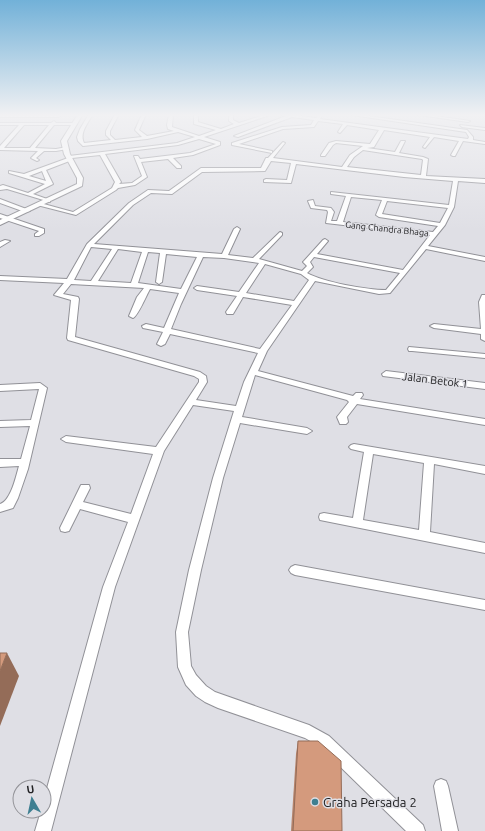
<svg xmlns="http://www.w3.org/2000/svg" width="485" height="831" viewBox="0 0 485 831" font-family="Ubuntu,sans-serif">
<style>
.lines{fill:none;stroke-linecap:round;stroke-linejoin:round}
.minor-casing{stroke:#919197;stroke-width:2}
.tertiary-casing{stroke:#919197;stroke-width:2}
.minor{fill:#fff;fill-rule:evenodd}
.tertiary{fill:#fff;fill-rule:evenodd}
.wall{fill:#b6846c}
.shaded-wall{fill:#946c58}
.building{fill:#d49a7d;stroke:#946c58}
.poi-dot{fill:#3e7f91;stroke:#dfdfe5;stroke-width:1.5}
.labels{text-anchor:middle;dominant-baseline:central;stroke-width:3;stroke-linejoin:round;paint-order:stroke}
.far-street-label{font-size:9px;fill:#222224;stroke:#dfdfe5}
.street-label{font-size:11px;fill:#222224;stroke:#dfdfe5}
.near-poi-label{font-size:13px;fill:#222224;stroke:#dfdfe5;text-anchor:start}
</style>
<rect width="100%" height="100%" fill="#dfdfe5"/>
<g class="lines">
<defs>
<path id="minor" d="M89,114H93C88,123 79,133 84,143L111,140L106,135V131L115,114H119L110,131V135L115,140L142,137L135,130L142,114H146L139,130L147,136L174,131L168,129L167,125L169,114H173L172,127L199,136L216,130L194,124V114H198V122L221,129L234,124L229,121V114H233V120L239,123L267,114H273L204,137L220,142V145L193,155L173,158L181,166V168H177L168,159L141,162L147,177L135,185L118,188L116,190L76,215L37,205L40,203L73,212L112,188L115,182L100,155L72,158V160L46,170L53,184L33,194L50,200V202L7,189L0,190V186L3,185L28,193L45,184L9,173V171L24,174L68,158L67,157L69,156L177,143L195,137L178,132L147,139L83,146L78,141L77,137L80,129ZM199,139L216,144L190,153L140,159L138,156H134L142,176L132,183L119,184L121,182L105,154L178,145ZM42,171L46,181L29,176Z
M276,114H286L316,118L320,114L322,115L320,119L468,139L469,137L466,132L345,114H355L467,130L473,137V140L485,142V144L463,141L455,156H453L451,155L459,141L434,137L425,148L423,147L430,137L384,130L374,147L367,148L395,152L401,141H405L399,153L423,157L428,159L426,176L485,179V183L458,181L454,207L445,225L428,246L485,257V261L426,249L390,293L379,294L315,281L267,351L258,371L353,396L356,393H362L363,395L360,399L485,419V425L357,404L347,417L348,422L346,424H340L337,417L349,402L347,400L255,375L242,417L307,428L312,431L307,434L240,423L223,478L201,570L188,632L191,666L196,675L206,686L215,692L309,725L329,736L423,825L425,831H406L319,746L305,738L218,708L205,702L196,696L186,685L178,667L176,632L189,570L213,478L234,411L193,405L164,451L115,587L51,831H35L41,811H44V799L103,587L128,522L80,509L69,531L65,532L61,531L60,528L81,485H89L90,488L83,502L131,514L153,454L66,442L61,439L66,436L156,447L199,382V379L194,376L68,340L67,338L71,300L54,295L64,283L0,280V276L67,279L87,244L129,203L148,190L169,191L201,168H261L266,158H268L283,142L285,143L273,158L342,167L350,155L363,146L336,143L333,145L325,156H321V155L329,143L336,141L370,144L379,130L347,125L340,133L338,132L343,124L318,121L314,127L283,129L239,144L272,151V153L232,145V143L282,127L311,125L314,120L292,117L238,137L234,136L286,116ZM363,150L422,159L423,160L421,175L347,167L354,157ZM271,161L291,163L287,180L266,179L264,180V182L291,183L296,164L404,177L453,181L449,205L331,192V194L346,196L337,221H331L334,212L331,208L315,206L313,200L308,201L311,208L327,210L328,212L326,223L430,235L403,270L317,254L328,241L325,239L323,240L304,261L303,262L307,266L302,271L259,259L282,235V233L280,232L253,258L228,255L240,229L237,227L234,229L222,254L94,244L133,205L151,193L172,194L202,172L265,171ZM351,197L382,200L376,215L379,217L438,226L433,232L343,222ZM387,201L448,208L440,223L382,214ZM91,247L112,249L91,281L74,280ZM118,249L142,252L131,283L98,281ZM148,252L160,253L156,282L159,284L162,282L166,254L197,257L181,289L138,283ZM203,257L224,258L259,263L239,292L197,286L194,288L197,290L237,296L226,312L227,314H233L243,297L292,305L260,349L171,329L181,304ZM314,257L400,273L386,290C367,290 323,282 307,273L313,267L310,262ZM265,264L301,274L309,280L294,301L246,293ZM71,284L144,288L137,297L129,316L133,318C138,316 146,296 150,289L179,293L164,328L146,324L142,326L143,328L163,332L157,344L161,346L165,344L170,334L258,353L244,382L236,406L196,400L207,382L206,376L200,372L75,337L79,299L78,297L63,294Z
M412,114H422L470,121L468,122Z
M0,115H58L60,116L58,117H0Z
M54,121L56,123H75L77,124L75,125H54L35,148L56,149L67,147V149L56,151H44L36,158L39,160L37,161L31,158L38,151L0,150V146L19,125H0V123H51ZM24,125H49L30,148H4Z
M460,125L485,128V130L462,127Z
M0,199L29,210L30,211L25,212L0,203Z
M0,214L44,229V233L39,236H35V234L39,231L0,218Z
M5,240L10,241L0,247V242Z
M482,295H485V341L481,339V334L434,328L430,326L434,324L481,329L479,302Z
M409,347L485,354V358L412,351H409L408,349Z
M386,371L485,383V389L383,376L382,374Z
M40,383L47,388L28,469L18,498L13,508L0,512V504C11,501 16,476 19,466L0,467V459H21L30,426L0,427V421L31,420L39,389L0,391V385Z
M354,444L485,466V474L434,464L430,532L485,543V553L320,520L319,517L320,514L324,513L353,518L364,452L351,449L349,447L351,445ZM373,454L424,463L419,530L363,520Z
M295,565L485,600V610L295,575L291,573L289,570L291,567Z
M441,779L446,781L448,786L458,831H442L434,786L436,781Z"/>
<path id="tertiary" d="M78,114H83L67,141L70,154L83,178L82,186L0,225V220L77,184V178L64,154L61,141Z"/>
</defs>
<use href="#minor" class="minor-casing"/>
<use href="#tertiary" class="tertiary-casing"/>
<use href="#minor" class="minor"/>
<use href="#tertiary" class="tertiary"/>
</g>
<path class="wall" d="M298,741L342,831H291L296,754Z"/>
<path class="shaded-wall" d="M7,653L19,676L0,726V671Z"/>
<path class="building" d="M0,653H7L0,671Z
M298,741H318L341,761L342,831H293Z"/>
<linearGradient id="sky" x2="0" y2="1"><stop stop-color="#72b1d8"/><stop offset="0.5" stop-color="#f1f1f3"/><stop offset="1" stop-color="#f1f1f3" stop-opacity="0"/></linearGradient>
<rect width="485" height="230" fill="url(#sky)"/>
<circle class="poi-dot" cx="315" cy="802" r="4"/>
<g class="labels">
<g class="far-street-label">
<text transform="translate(387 229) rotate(6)">Gang Chandra Bhaga</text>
</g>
<g class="street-label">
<text transform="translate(435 380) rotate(7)">Jalan Betok 1</text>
</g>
<g class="near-poi-label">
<text x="323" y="802">Graha Persada 2</text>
</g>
</g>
<g transform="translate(32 799) rotate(351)"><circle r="19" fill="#dfdfe5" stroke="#939398"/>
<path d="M0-3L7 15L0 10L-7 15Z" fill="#3e7f91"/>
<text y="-6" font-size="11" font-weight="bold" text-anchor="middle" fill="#222224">U</text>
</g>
</svg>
